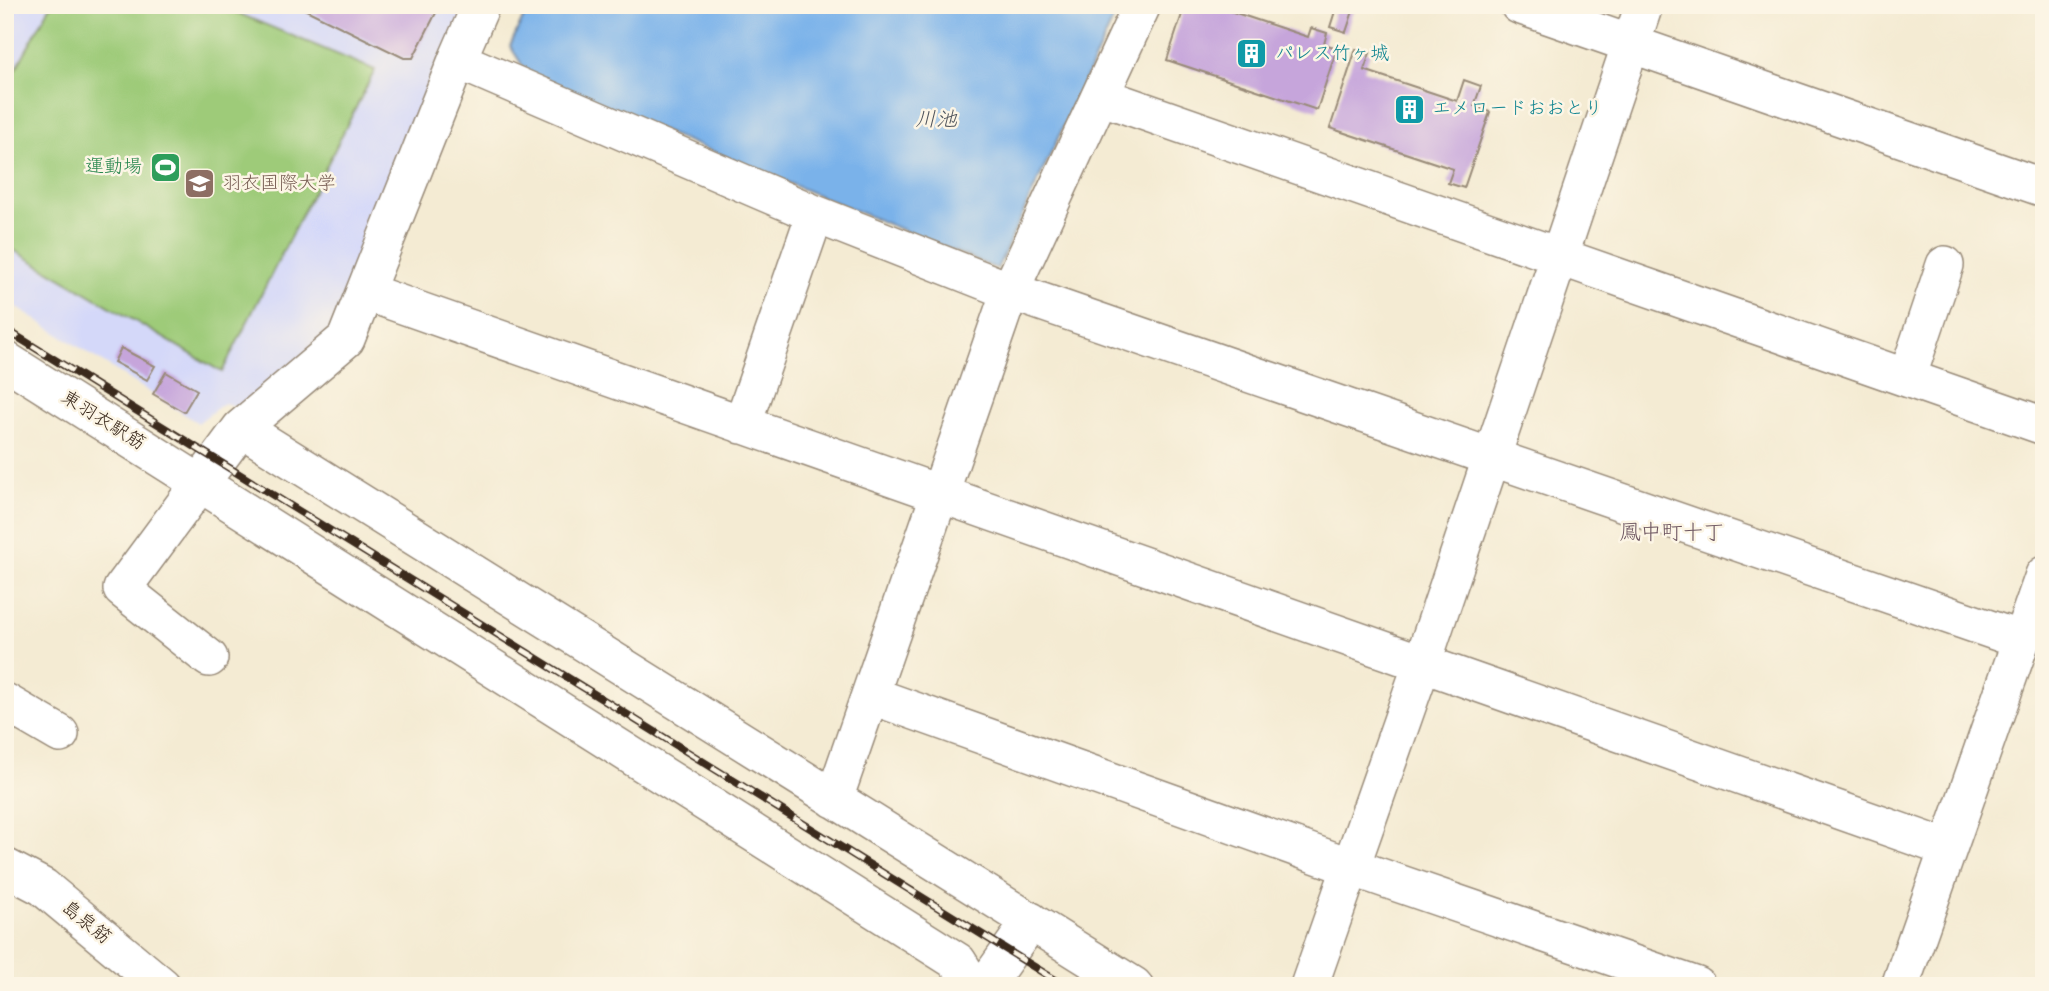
<svg xmlns="http://www.w3.org/2000/svg" width="2049" height="991" viewBox="0 0 2049 991" font-family="Kalam,'Klee One',sans-serif">
<style>
.built{fill:#d4d8f9}
.green{fill:#9ecb79;stroke:#6c7a4c;stroke-width:2}
.water{fill:#7ab2ea;stroke:#5a6e84;stroke-width:2}
.building{fill:#c6a5db}
.lines{fill:none;stroke-linecap:round;stroke-linejoin:round}
.minor-casing{stroke:#988a78;stroke-width:40}
.minor{stroke:#fff;stroke-width:37}
.rail-casing{stroke:#3b2a1e;stroke-width:8}
.rail{stroke:#fcf5e5;stroke-width:5;stroke-dasharray:16;stroke-linecap:butt}
.labels{text-anchor:middle;dominant-baseline:central;stroke-width:5;stroke-linejoin:round;paint-order:stroke}
.culture-label{font-size:19px;fill:#0d838f;stroke:#fcf5e5;text-anchor:start}
.leisure-label{font-size:19px;fill:#27864d;stroke:#fcf5e5;text-anchor:end}
.education-label{font-size:19px;fill:#785e54;stroke:#fcf5e5;text-anchor:start}
.street-label{font-size:19px;fill:#3b2a1e;stroke:#fcf5e5}
.water-label{font-size:21px;font-style:italic;fill:#4e535b;stroke:#fcf5e5}
.neighbourhood-label{font-size:21px;fill:#6c5560;stroke:#fcf5e5}
</style>
<rect width="100%" height="100%" fill="#fcf5e5"/>
<filter id="ink" filterUnits="userSpaceOnUse"><feTurbulence type="fractalNoise" baseFrequency=".0143" numOctaves="2"/><feDisplacementMap in="SourceGraphic" scale="14" xChannelSelector="R" yChannelSelector="G"/><feConvolveMatrix kernelMatrix="1 2 1 2 8 2 1 2 1" color-interpolation-filters="sRGB"/></filter>
<filter id="wash" filterUnits="userSpaceOnUse"><feTurbulence type="fractalNoise" baseFrequency=".00686" numOctaves="4" result="noise"/><feDisplacementMap in="SourceGraphic" scale="28" xChannelSelector="R" yChannelSelector="G"/><feGaussianBlur stdDeviation="1.57" result="paint"/><feColorMatrix in="noise" values="0 0 0 0 0 0 0 0 0 0 0 0 0 0 0 0 0 1.4 0 .05"/><feComposite in="paint" operator="in"/></filter>
<g filter="url(#wash)">
<rect width="100%" height="100%" fill="#f4ebd3"/>
<path class="built" d="M5,5H467L336,331L239,407L224,403L198,423L5,300Z"/>
<path class="green" d="M51,5H218L375,70L222,372L5,245V89Z"/>
<path class="water" d="M529,5H1120L997,269L529,76L510,46Z"/>
<g id="blocks">
<path class="building" d="M296,5H440L413,58H404Z
M1185,5H1232L1230,11L1308,37L1311,28L1327,33L1324,44L1337,48L1317,110L1167,60Z
M1337,5H1355L1346,32L1330,27Z
M1356,49L1370,53L1364,70L1457,101L1464,80L1481,86L1474,106L1490,112L1464,188L1448,183L1453,169L1330,128Z
M121,348L155,366L147,380L114,362Z
M166,372L197,390L184,412L153,394Z"/>
</g>
</g>
<g filter="url(#ink)">
<use href="#blocks" fill-opacity="0" stroke="#988a78" stroke-width="2"/>
<g class="lines">
<defs>
<path id="minor" d="M1519,5L2044,188
M457,60L815,214L1010,291L2021,640
M1100,96L2044,426
M366,292L1947,848
M5,360L958,962L973,986
M1907,378L1945,265
M742,425L815,214
M241,428L1134,986
M209,658L122,589L241,428L346,339L457,60L481,5
M870,695L1351,867L1697,986
M5,702L60,734
M834,799L1010,291L1142,5
M5,867L43,887L162,986
M985,986L1031,921
M1309,986L1422,664L1644,5
M1900,986L2044,575"/>
</defs>
<use href="#minor" class="minor-casing"/>
<use href="#minor" class="minor"/>
<defs>
<path id="rail" d="M5,329L1065,986"/>
</defs>
<use href="#rail" class="rail-casing"/>
<use href="#rail" class="rail"/>
</g>
</g>
<defs>
<symbol id="building-square" viewBox="-11 -11 22 22"><rect x="-9" y="-9" width="18" height="18" rx="4" fill="#0f9aa8" stroke="#fcf5e5"/><path d="M-4-6H4V6H1V3H-1V6H-4ZM-2.5-4.3h1.7v1.8h-1.7ZM.8-4.3h1.7v1.8H.8ZM-2.5-1h1.7V.8h-1.7ZM.8-1h1.7V.8H.8Z" fill="#fff"/></symbol>
<symbol id="stadium-square" viewBox="-11 -11 22 22"><rect x="-9" y="-9" width="18" height="18" rx="4" fill="#2e9e5b" stroke="#fcf5e5"/><path d="M0-5a6.5 5 0 1 0 0 10a6.5 5 0 1 0 0-10ZM-3.5-1.8h7v3.6h-7Z" fill="#fff"/></symbol>
<symbol id="school-square" viewBox="-11 -11 22 22"><rect x="-9" y="-9" width="18" height="18" rx="4" fill="#8d6e63" stroke="#fcf5e5"/><path d="M0-5L7-2L0 1L-7-2ZM-4 1L0 2.5L4 1V4Q0 6-4 4Z" fill="#fff"/></symbol>
</defs>
<g fill-rule="evenodd">
<use href="#building-square" x="1234" y="36" width="35" height="35"/>
<use href="#building-square" x="1392" y="92" width="35" height="35"/>
<use href="#stadium-square" x="148" y="150" width="35" height="35"/>
<use href="#school-square" x="182" y="166" width="35" height="35"/>
</g>
<g class="labels">
<g class="culture-label">
<text x="1275" y="54">パレス竹ヶ城</text>
<text x="1432" y="109">エメロードおおとり</text>
</g>
<g class="leisure-label">
<text x="142" y="167">運動場</text>
</g>
<g class="education-label">
<text x="222" y="184">羽衣国際大学</text>
</g>
<g class="street-label">
<text transform="translate(103 421) rotate(32)">東羽衣駅筋</text>
<text transform="translate(86 923) rotate(39)">島泉筋</text>
</g>
<g class="water-label">
<text x="936" y="120">川池</text>
</g>
<g class="neighbourhood-label">
<text x="1672" y="533">鳳中町十丁</text>
</g>
</g>
<rect width="2049" height="991" fill="none" stroke="#fcf5e5" stroke-width="28"/>
</svg>
